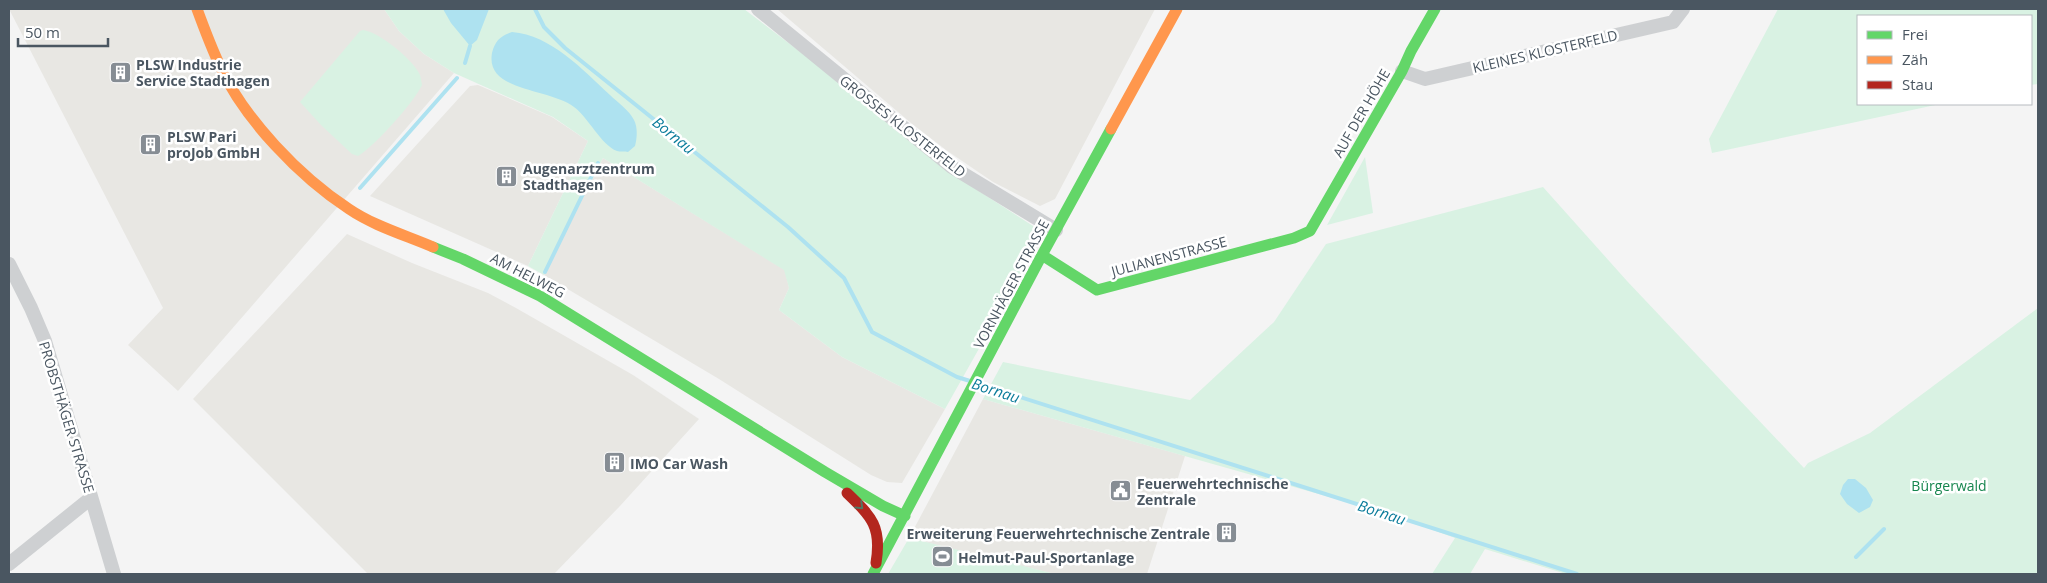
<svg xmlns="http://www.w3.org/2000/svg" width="2047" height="583" viewBox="0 0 2047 583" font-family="'Open Sans',sans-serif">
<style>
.commercial{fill:#e8e7e3}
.green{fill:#d9f2e3}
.water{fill:#aee2f0}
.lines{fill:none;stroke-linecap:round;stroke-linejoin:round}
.stream{stroke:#aee2f0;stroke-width:4}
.street{stroke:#ced0d2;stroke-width:14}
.fast{stroke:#63d668;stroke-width:11}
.slow{stroke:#ff974d;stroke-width:11}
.jam{stroke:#b3261e;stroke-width:11}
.oneway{stroke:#507663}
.labels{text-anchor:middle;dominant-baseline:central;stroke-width:5;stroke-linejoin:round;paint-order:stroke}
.street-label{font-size:14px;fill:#4a5661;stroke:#fff}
.poi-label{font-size:14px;font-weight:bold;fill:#4a5661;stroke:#fff;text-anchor:start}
.park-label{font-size:14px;fill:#17864f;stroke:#fff}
.water-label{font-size:15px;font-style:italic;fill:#0c7c9b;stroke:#fff}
</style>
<rect width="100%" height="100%" fill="#f4f4f4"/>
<path class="commercial" d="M9,9H384L399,31L424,54L454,73L178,391L128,345L163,308Z
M777,9H1155L1055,199L1040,206L993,182L946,150L911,123Z
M478,85L552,117L588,141L528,266L370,196L470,86Z
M603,158L785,270L789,288L779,310L842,357L945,409L902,483L887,482L871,475L719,379L544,275Z
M347,234L412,263L488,293L516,308L633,375L699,419L620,506L554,574H368L193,399Z
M983,399L1185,456L1147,574H1055L909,538Z"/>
<path class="green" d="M384,9H744L849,89L957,177L1044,233L945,409L842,357L779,310L789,288L784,270L603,158L544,275L528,266L588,141L553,117L454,73L424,54L399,31Z
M1778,9H2038V84L2031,85V16H1858V104H1940L1712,153L1709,139Z
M363,30C379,32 412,59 419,73C421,76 421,81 422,85C415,101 373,148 358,156L352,154L321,125L300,102L360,31Z
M1365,157L1373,213L1327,225Z
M1543,187L1627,281L1804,468L1808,463L1870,433L2038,308V574H1566L1485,549L1470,574H1432L1455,538L1386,513L983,399L1003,362L1190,400L1274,322L1326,244Z
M909,538L922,541L1055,574H888Z"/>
<path class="water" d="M443,9H489L477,40L470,46L451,23Z
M512,32C551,35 583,70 610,95C617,102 630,111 634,120C638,128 637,138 635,146L628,152C625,151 620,152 617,151C601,145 588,117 574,107C549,88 485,92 492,53C495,41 500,36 512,32Z
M1848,479H1855L1866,488L1873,500L1870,507L1859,513L1847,504L1840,494L1843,485Z"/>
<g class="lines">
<path class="stream" d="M535,9L544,27L565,48L788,227L844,278L872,332L957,377L970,381
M465,63L470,46
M360,188L457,78
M545,272L598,163
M979,384L1577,574
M1856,557L1884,529"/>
<path class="street" d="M758,9L952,167L1056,230
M1402,71L1425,79L1673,22L1683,9
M9,264L31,308L45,341L114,574
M9,564L91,498"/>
<path class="fast" d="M433,247L463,259L540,296L825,472L883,506L905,516
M1042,255L1097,290L1294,238L1310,231L1402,71L1411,51L1435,9
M873,574L1042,255L1111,129"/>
<path class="slow" d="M197,9C204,28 211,47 220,66C244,119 300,177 349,209C374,226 405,235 433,247
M1111,129L1177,9"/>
<path class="jam" d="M847,493C872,517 882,527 876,563"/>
</g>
<defs><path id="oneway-chevron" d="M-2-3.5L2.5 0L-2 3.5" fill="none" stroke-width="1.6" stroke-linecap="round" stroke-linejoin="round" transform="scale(1.25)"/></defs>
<use class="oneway" href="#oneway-chevron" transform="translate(860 506) rotate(44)"/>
<defs>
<symbol id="building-square" viewBox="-11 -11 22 22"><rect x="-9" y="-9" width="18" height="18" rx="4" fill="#868d94" stroke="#fff"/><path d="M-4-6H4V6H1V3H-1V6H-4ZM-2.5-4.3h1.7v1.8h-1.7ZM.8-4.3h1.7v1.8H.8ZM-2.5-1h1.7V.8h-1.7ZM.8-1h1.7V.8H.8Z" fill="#fff"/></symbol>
<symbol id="civic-square" viewBox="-11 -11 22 22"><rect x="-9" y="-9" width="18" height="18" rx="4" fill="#868d94" stroke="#fff"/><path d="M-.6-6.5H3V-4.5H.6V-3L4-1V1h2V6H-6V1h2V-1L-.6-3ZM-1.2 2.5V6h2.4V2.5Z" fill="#fff"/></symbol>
<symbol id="stadium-square" viewBox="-11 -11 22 22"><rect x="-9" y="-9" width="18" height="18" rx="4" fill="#868d94" stroke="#fff"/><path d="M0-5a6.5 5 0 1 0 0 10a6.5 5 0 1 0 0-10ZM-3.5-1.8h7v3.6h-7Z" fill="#fff"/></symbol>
</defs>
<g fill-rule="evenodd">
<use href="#building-square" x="108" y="60" width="25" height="25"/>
<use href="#building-square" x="138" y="132" width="25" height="25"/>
<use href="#building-square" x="494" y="164" width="25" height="25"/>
<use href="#building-square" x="602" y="450" width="25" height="25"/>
<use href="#civic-square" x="1108" y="478" width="25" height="25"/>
<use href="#building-square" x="1214" y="520" width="25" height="25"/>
<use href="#stadium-square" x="930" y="544" width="25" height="25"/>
</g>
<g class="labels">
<g class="street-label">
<text transform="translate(1545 51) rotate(-13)">KLEINES KLOSTERFELD</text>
<text transform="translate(1361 113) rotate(-60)">AUF DER HÖHE</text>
<text transform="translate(903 126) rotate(38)">GROSSES KLOSTERFELD</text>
<text transform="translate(1169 256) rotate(-15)">JULIANENSTRASSE</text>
<text transform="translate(528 275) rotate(27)">AM HELWEG</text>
<text transform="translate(1011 284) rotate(-62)">VORNHÄGER STRASSE</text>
<text transform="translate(67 417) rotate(73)">PROBSTHÄGER STRASSE</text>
</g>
<g class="poi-label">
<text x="136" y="64">PLSW Industrie<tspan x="136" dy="16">Service Stadthagen</tspan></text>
<text x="167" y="136">PLSW Pari<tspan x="167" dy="16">proJob GmbH</tspan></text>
<text x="523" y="168">Augenarztzentrum<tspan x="523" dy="16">Stadthagen</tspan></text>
<text x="630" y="463">IMO Car Wash</text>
<text x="1137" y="483">Feuerwehrtechnische<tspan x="1137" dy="16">Zentrale</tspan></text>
<text x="1210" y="533" text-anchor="end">Erweiterung Feuerwehrtechnische Zentrale</text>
<text x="958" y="557">Helmut-Paul-Sportanlage</text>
</g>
<g class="park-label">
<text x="1949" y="485">Bürgerwald</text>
</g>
<g class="water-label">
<text transform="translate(674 135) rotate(39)">Bornau</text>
<text transform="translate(996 390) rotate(18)">Bornau</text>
<text transform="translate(1382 512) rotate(18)">Bornau</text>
</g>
</g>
<rect width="2047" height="583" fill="none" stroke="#4a5661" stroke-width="20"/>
<rect x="1857" y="15" width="175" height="90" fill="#ffffff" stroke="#b7bbc0"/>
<rect x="1867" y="31" width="25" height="8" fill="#63d668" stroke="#b7bbc0"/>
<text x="1902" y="40" font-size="15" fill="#4a5661">Frei</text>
<rect x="1867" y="56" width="25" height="8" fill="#ff974d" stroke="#b7bbc0"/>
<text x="1902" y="65" font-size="15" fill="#4a5661">Zäh</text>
<rect x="1867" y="81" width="25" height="8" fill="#b3261e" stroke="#b7bbc0"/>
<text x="1902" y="90" font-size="15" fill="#4a5661">Stau</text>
<path d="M18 38v8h90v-8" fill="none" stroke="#4a5661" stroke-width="2.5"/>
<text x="25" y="38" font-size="15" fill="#4a5661" stroke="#ffffff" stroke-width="4" paint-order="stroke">50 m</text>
</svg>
